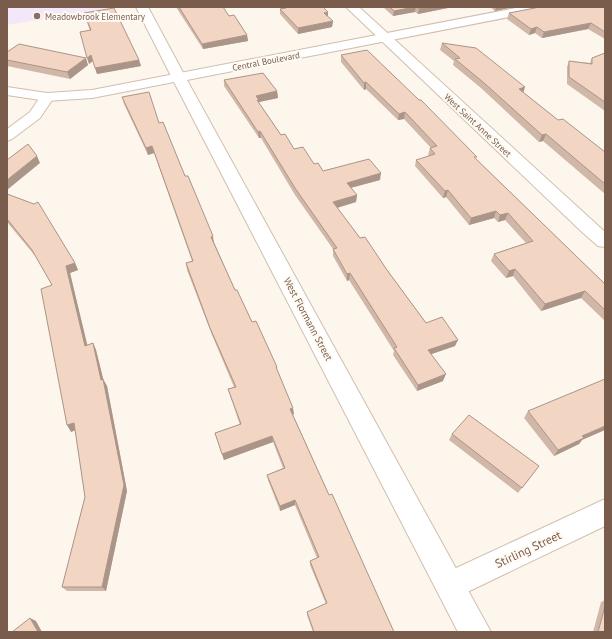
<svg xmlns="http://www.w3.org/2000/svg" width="612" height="639" viewBox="0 0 612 639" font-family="'PT Sans',sans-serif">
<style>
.education{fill:#f3e8fa}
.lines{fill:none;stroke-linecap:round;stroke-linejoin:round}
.minor-casing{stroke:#d1beb0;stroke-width:2}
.tertiary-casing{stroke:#d1beb0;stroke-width:2}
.minor{fill:#fff;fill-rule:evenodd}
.tertiary{fill:#fff;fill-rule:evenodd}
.wall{fill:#d1b7a8}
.shaded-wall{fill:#aa9588}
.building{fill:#f3d5c3;stroke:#aa9588}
.education-dot{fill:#8d6e63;stroke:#fffaf3;stroke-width:1.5}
.labels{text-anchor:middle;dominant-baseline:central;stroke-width:4;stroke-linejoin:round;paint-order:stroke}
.far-education-label{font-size:9px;fill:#785e54;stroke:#fffaf3;text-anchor:start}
.far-street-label{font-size:9px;fill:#7a5c4d;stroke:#fffaf3}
.street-label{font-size:10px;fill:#7a5c4d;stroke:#fffaf3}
.near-street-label{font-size:12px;fill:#7a5c4d;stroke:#fffaf3}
</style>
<rect width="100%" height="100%" fill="#fdf6ec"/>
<path class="education" d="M7,7H118L7,25Z"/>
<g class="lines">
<defs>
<path id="minor" d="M136,7H148L186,78L184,81H174L172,78Z
M346,7H359L605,232V247L598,246L582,232Z
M47,93L52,94L54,97L40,118L12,139L7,141V129L30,112L42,94Z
M605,499V526L461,595L451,600L441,595L436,585L441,575Z"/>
<path id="tertiary" d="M521,7H546L540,11L187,80L491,632H458L174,82L92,98L47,101L7,95V87L47,93L92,90Z"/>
</defs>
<use href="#minor" class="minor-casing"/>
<use href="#tertiary" class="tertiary-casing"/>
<use href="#minor" class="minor"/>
<use href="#tertiary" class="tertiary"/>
</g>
<path class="wall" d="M176,7H223L229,16L247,35L248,41L203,49Z
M280,7H323L328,17L333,21L332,27L298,34L280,14V9L282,8Z
M383,7H453L418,14L415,12L393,16Z
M490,7H513L495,11Z
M605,7V39L588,29L542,38L535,33L529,35L507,19L509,13Z
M84,13L139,60L141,66L97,74L93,61L89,64L90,31Z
M442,43L523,92L558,120L605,152V194L543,141L539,142L481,88L453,65L454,61L440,50Z
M7,52L88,65L70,79L7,66Z
M605,53V111L567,84V67L569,61L590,63L592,58Z
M341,55L476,159L605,284V321L581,298L541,311L513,276L506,278L491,261L494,254L526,243L505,220L498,222L494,218L469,225L446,197L443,198L415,166L416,160L429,156L428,155L430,148H431L404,119L398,120L366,89L364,90L341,62Z
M224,80L277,91L278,98L259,102V103L281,135L294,149L323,171L380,180L351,188L357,195L356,202L337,208L360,238L387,270L426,323L455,346L431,354L443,381L417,391L393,355L394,351L349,280L347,281L333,256V249L295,195L261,138H259L224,86Z
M122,97L159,123L185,176L235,290L252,322L277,367V371L294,414L293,415L329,495L394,632H313L307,615V612L326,604L310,565V561L317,558L295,505L280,511L268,480L267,475L283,468L273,442L224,460L215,433L240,425L228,389L234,387L212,335L187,270L186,263L192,261L154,153L148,155L124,104Z
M7,194L75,263L78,270L70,273L87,345L93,343L96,350L103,379L107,386L127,491L106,591H67L62,587L85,497L75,430L71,432L52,285L36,257L7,222V223Z
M528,411L582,440L579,444L554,456L524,418Z
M452,434L539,466L518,493L449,440Z
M605,600V632H593L601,602Z"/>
<path class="shaded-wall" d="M414,7H416L415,12L393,16L394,11Z
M427,7H453L418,14L419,9Z
M496,7H513L495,11Z
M328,12V18L324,13Z
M333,21L332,27L298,34V28Z
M591,23L588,29L542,38L544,32Z
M537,27L535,33L529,35L531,29Z
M247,35L248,41L203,49L202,44Z
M91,55L93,61L89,64L87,58Z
M86,58L88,65L70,79L67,72Z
M139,60L141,66L97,74L95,68Z
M366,82V89L364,90V83Z
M525,87L523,94L519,89Z
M277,91L278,98L259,102V107L256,96Z
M405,112L404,119L398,120L399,114Z
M260,131L261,138H259L258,132Z
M546,134L543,141L539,142L542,135Z
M152,146L154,153L148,155L146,148Z
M37,156L40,163L7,190V180Z
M381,173L380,180L346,189L347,183Z
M448,190L446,197L443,198L445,191Z
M357,195L356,202L333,209V202Z
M496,211L494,218L469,225L471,218Z
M508,213L505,220L498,222L500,215Z
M213,236L214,244L211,237Z
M75,263L78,270L70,273L89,352L85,346L66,266Z
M515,269L513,276L506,278L509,271Z
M350,273L349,280L347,281V274Z
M585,291L581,298L541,311L545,304Z
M458,340L455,346L426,356L428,350Z
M93,343L96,350L105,386L101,380Z
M446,374L443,381L417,391L418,385Z
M103,379L107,386L127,491L106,591L102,587Z
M293,408L294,414L290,416V409Z
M74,423L78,429L71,432L67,425Z
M605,426V430L582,440L579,444L554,456L558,450L582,436Z
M272,436L273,442L224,460L222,454Z
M295,500V505L280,511V506Z
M30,618L36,621L42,632H38Z"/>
<path class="building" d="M179,7H223L229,16L234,15L247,35L202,44Z
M285,7H323L328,12L324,13L333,21L298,28L280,9L286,8Z
M390,7H414L394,11Z
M417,7H427L419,9Z
M540,7H605V32L591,23L544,32L537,27L531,29L509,13Z
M114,8L139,60L95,68L91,55L87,58L80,32L91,30L84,13Z
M442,43L476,48L525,87L519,89L558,120L563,119L605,152V184L546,134L542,135L483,82L455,59L460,58Z
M19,44L86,58L67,72L7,60V52Z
M367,50L419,100H421L477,157H474L605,284V310L585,291L545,304L515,269L509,271L494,254L533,241L508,213L500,215L496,211L471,218L448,190L445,191L416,160L435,154L430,148L437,146L405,112L399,114L366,82L364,83L341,55Z
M605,53V102L569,77V61L592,64V58Z
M263,73L277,91L256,96L259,100H257L281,135L285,134L294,149L303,147L314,164L318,163L323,171L369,159L381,173L347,183L357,195L333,202L360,238L365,237L387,270L426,323L442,317L458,340L428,350L446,374L418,385L394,348L397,347L350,273L347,274L333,249L337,248L295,188L260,131L258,132L224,80Z
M149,92L159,123L163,122L185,176H188L213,236L211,237L235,290H237L252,322L256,321L277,367H276L293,408L290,409L329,495L332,494L394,632H314L307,612L327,603L310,561L319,557L295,500L280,506L267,475L285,468L272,436L222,454L215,433L241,424L228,389L236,387L210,328L186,263L193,261L152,146L146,148L122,97Z
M28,144L37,156L7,180V160Z
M7,194L34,204L38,202L75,263L66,266L85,346L93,343L101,380L103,379L124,485L102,587H62L85,497L74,423L67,425L41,289L52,285L32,250L7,219Z
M605,379V426L582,436L584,438L558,450L528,411Z
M469,415L539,466L522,488L452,434Z
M605,606V632H598Z
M30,618L38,632H12Z"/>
<circle class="education-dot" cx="37" cy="16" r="4"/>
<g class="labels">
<g class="far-education-label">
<text x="45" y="16">Meadowbrook Elementary</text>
</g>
<g class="far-street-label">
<text transform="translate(266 61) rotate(-11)">Central Boulevard</text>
<text transform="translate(478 125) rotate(43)">West Saint Anne Street</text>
</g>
<g class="street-label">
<text transform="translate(308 319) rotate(62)">West Flormann Street</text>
</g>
<g class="near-street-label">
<text transform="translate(528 549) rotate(-25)">Stirling Street</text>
</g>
</g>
<rect width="612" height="639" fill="none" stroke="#7a5c4d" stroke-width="16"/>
</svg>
